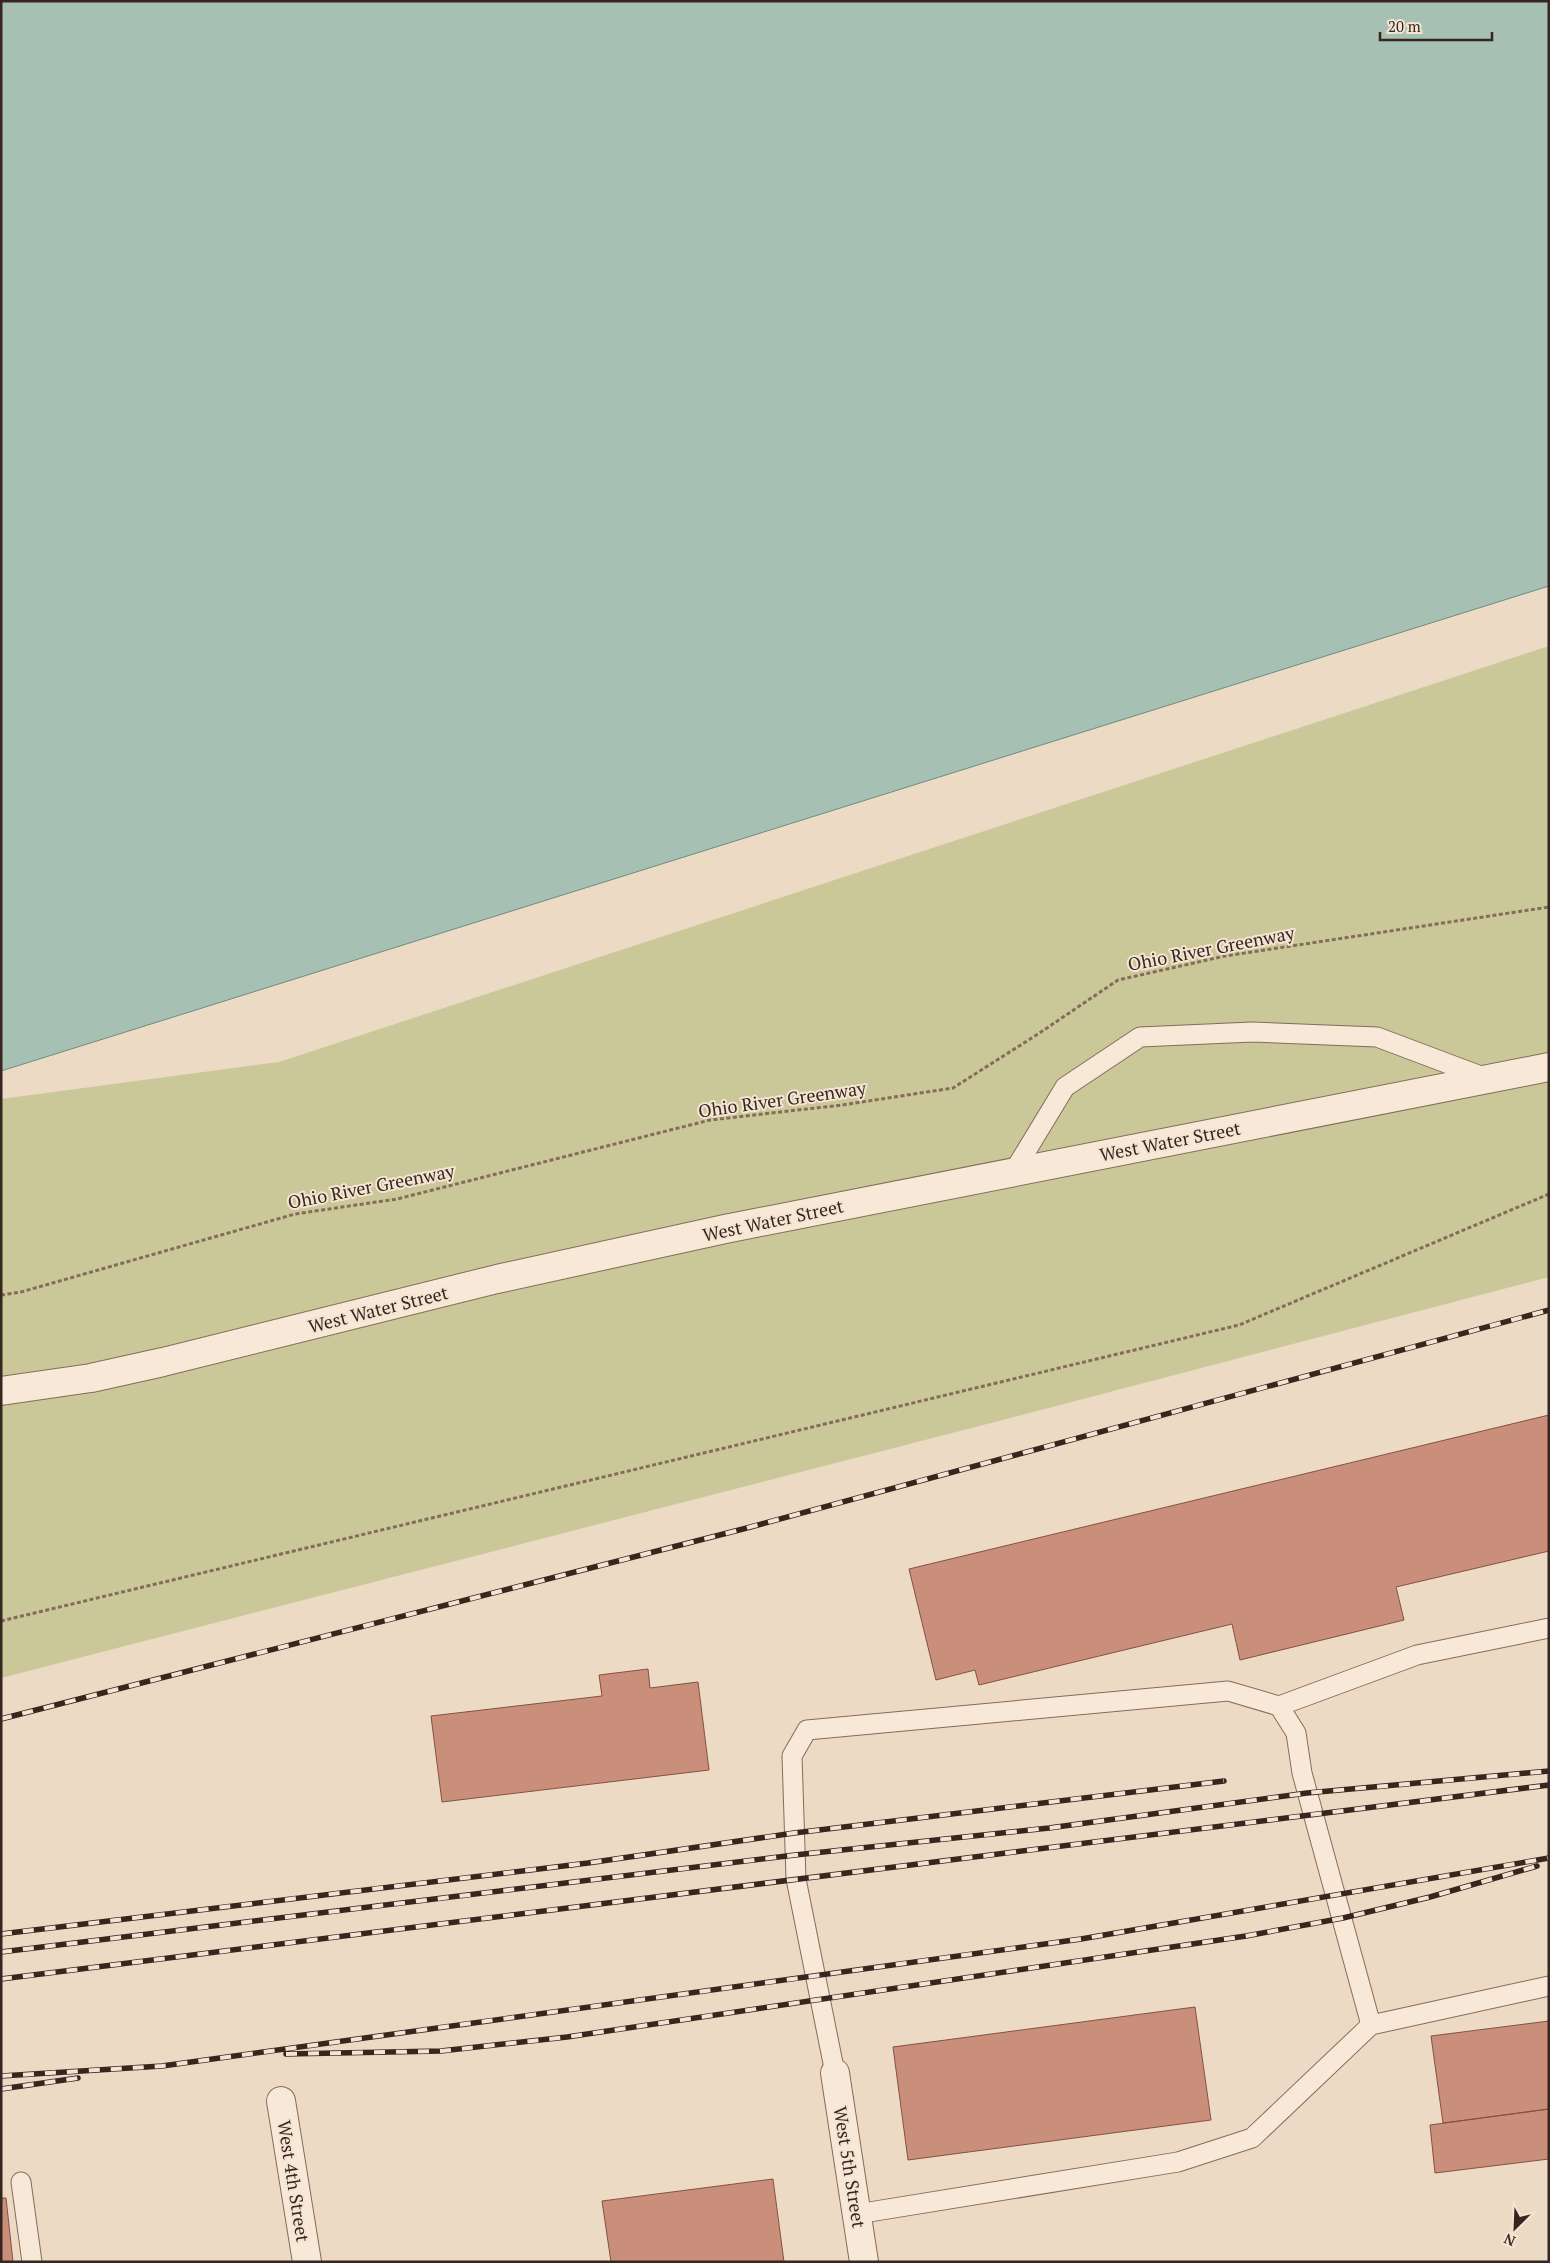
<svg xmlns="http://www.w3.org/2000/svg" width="1550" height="2263" viewBox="0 0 1550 2263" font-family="'PT Serif',serif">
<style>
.green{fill:#cac898}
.water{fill:#a6c0b4;stroke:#6d8d80}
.building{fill:#c98f7b;stroke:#845142}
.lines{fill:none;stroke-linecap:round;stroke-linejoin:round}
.lane-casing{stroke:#866b5b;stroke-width:21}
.street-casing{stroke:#866b5b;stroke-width:30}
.path{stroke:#866b5b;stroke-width:3;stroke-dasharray:4 2.5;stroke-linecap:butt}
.lane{stroke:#f7e8d7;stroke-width:19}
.street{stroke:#f7e8d7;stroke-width:28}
.rail-casing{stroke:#37261f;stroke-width:5.5}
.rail{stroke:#f4e5d3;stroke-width:4;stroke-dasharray:11;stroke-linecap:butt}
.labels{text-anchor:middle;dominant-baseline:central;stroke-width:4;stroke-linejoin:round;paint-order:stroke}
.street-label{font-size:18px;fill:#37261f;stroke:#f4e5d3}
</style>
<rect width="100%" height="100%" fill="#ecdac4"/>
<path class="green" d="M1549,646V1277L987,1424L1,1678V1099L279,1062Z"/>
<path class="water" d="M1,1H1549V586L1,1071Z"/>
<path class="building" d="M1549,1415V1551L1396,1587L1404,1620L1240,1660L1232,1624L979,1685L975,1670L936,1680L909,1569Z
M648,1669L650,1688L698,1682L709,1770L442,1802L431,1716L602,1696L599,1675Z
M1195,2007L1211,2120L908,2160L893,2047Z
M1549,2021V2109L1443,2123L1431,2036Z
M1549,2109V2159L1435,2173L1430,2125Z
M773,2179L784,2262H611L602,2201Z
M1,2198H6L13,2262H1Z"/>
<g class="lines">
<defs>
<path id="lane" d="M1014,1171L1065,1087L1140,1037L1252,1032L1377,1037L1486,1078
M1279,1706L1417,1655L1549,1628
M835,2073L796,1879L792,1756L807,1730L1228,1691L1279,1706L1296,1733L1302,1773L1371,2025
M21,2182L32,2262
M857,2214L1178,2162L1252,2138L1371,2025L1549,1986"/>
<path id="street" d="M1,1391L91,1378L163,1362L497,1279L725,1229L1549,1067
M835,2073L864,2262
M281,2101L307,2262"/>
</defs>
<use href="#lane" class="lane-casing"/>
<use href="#street" class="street-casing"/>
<path class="path" d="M1,1295L21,1292L295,1214L397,1199L710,1120L842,1105L953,1088L1038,1034L1118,980L1225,956L1549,907
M1,1621L1239,1325L1549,1194"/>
<use href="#lane" class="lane"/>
<use href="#street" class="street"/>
<defs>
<path id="rail" d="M1,1719L743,1529L1549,1310
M1,1934L588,1863L794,1833L1224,1781
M1,1952L795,1855L1049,1828L1307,1793L1549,1771
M1,1979L1549,1785
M286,2054L441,2051L567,2037L1246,1936L1343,1918L1430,1897L1537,1866
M1,2076L162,2066L1081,1939L1549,1858
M1,2089L78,2078"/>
</defs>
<use href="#rail" class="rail-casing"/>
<use href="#rail" class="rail"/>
</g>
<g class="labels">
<g class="street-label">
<text transform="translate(1211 948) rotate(-11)">Ohio River Greenway</text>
<text transform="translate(782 1099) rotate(-8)">Ohio River Greenway</text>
<text transform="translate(1170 1141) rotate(-11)">West Water Street</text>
<text transform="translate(371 1186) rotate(-11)">Ohio River Greenway</text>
<text transform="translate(773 1220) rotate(-12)">West Water Street</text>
<text transform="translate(378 1309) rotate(-14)">West Water Street</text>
<text transform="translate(850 2167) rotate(81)">West 5th Street</text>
<text transform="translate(294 2181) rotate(81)">West 4th Street</text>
</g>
</g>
<rect width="1550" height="2263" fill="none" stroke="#37261f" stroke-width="5"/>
<g transform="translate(1515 2228) rotate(204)" stroke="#f4e5d3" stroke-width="4" paint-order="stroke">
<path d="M0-4L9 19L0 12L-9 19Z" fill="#37261f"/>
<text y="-8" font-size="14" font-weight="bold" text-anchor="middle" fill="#37261f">N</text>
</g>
<path d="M1380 32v8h112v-8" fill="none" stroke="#37261f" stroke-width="2.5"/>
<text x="1388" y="32" font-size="15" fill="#37261f" stroke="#f4e5d3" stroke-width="4" paint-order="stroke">20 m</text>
</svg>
